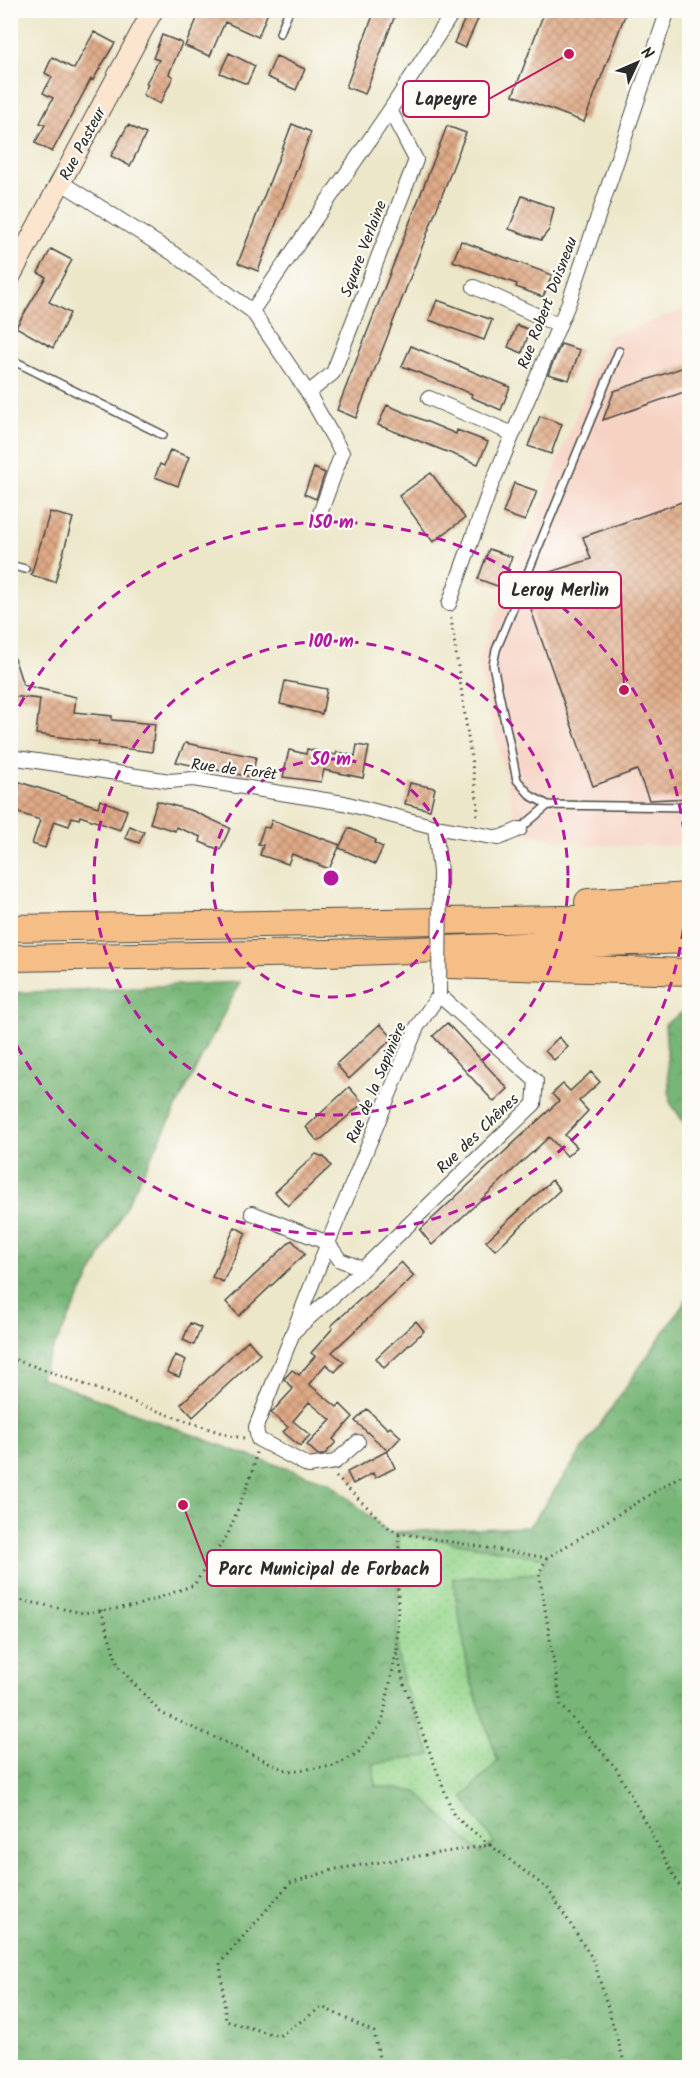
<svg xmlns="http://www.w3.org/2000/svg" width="700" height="2078" viewBox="0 0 700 2078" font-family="Kalam,sans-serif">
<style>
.built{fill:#f6d2c3}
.grass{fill:url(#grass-dots);stroke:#60805c;stroke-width:1.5}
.forest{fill:url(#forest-crowns);stroke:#527052;stroke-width:1.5;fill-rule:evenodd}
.building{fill:url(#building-cross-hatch)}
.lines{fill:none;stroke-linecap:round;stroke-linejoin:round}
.service-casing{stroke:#484743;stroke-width:10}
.minor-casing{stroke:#484743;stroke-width:16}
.secondary-casing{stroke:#484743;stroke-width:22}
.motorway-casing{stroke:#484743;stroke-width:28}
.path{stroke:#484743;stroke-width:3;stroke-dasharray:1.5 4.5;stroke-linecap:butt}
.service{stroke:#fff;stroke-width:7}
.minor{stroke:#fff;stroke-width:14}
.secondary{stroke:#fbe5cf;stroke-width:20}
.motorway{stroke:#f6be87;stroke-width:26}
.minor-bridge-casing{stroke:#484743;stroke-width:16;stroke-linecap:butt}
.minor-bridge{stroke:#fff;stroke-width:14}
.ring{fill:none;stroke:#b5179e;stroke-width:3;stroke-dasharray:10 8}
.labels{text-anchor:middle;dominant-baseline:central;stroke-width:4.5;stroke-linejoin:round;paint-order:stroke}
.street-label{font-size:16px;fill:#2b2b2b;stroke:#fdfcf7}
.centre{fill:#b5179e;stroke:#fdfcf7;stroke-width:3}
.ring-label{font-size:18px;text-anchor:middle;font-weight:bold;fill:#b5179e;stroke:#fdfcf7;stroke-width:4.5;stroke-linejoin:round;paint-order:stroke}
.leader{fill:none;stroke:#c2185b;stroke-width:2}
.callout-dot{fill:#c2185b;stroke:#fdfcf7;stroke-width:2}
.callout{fill:#fdfcf7;stroke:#c2185b;stroke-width:2}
.callout-label{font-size:18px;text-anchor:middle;font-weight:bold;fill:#2b2b2b}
</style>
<defs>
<pattern id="grass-dots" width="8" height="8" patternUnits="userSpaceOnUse" patternTransform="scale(1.5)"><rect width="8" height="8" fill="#95d58c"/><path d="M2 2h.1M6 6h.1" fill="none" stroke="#81b779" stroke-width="1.8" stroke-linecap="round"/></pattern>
<pattern id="forest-crowns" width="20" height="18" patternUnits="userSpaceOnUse" patternTransform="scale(1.5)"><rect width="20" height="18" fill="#78b678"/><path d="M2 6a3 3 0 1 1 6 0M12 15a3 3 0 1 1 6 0" fill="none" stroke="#639463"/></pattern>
<pattern id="building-cross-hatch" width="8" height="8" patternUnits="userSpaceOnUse" patternTransform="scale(1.5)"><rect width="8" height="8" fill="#e0aa87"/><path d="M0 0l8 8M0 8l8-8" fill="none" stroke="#b68b6f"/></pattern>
</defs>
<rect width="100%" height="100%" fill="#fdfcf7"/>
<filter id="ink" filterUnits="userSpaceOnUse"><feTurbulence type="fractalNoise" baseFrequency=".0167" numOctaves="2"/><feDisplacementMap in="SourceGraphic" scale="12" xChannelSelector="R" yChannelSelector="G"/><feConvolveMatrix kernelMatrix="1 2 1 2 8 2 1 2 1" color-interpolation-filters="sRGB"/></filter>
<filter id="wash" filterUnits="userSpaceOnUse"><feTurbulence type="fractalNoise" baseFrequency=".008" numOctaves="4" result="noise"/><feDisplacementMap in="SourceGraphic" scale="24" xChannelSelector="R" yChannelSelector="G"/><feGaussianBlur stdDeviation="1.35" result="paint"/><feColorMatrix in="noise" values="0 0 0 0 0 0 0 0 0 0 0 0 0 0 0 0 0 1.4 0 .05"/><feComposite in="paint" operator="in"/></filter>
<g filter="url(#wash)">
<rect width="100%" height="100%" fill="#ede7ca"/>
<path class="built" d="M689,308V846L585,845L526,834L516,823L478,662L608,336Z"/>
<path class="grass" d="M399,1533L547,1558L539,1573L453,1579L469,1675L498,1761L463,1797L494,1843L480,1853L417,1792L376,1786L372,1764L431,1755L404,1684L397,1652Z"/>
<path class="forest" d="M240,982L39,1377L244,1454L330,1483L388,1532L529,1527L689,1296V2067H11V993ZM399,1533L547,1558L539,1573L453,1578L469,1675L498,1761L463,1797L494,1843L480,1853L417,1792L376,1786L373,1764L431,1755L404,1684L397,1652Z
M689,1008V1130L670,1102L665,1024Z"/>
<g id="blocks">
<path class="building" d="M198,10H269L258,37L225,22L210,56L185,46L200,12Z
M375,10H397L365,94L346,87Z
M545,10H627L584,122L513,95Z
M467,14L478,19L465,48L454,43Z
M94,32L115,43L93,80L91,79L52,152L35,143L45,125L40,123L53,98L43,93L52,77L45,73L52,57L74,69Z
M162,35L182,43L169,74L173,77L160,104L143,95L148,84L146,83L159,60L153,58Z
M229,53L255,66L247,84L220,73Z
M276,56L305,69L296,90L267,77Z
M292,124L311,132L258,271L238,263Z
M128,125L146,134L130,166L111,156Z
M447,126L466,133L356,418L337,410Z
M522,196L554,208L549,230L541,240L509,229Z
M461,241L552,275L543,297L516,287L517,284L453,261Z
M51,249L72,260L49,302L70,313L53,348L16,327L46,277L38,273Z
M437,300L492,320L484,340L429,320Z
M517,325L530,330L522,353L508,347Z
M561,344L580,350L569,380L548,374Z
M411,346L510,387L501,410L471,397L472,394L402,366Z
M690,365V390L603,420L614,391Z
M387,405L456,434L457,430L488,442L478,464L378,425Z
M540,416L562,424L551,454L528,446Z
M170,450L189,457L178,486L155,477L160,464L164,466Z
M314,468L325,473L316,499L304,494Z
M431,473L465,518L433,542L399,496Z
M514,483L537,491L525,521L503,513Z
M690,499V798L649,800L637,770L593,786L531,610L556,602L547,573L591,559L583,537Z
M50,512L73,518L55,582L31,575Z
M489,549L512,557L500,587L478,579Z
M13,654L23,685L76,697L74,712L112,716V720L155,724L152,752L98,745L99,742L36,734L40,699L10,696V655Z
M285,681L327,689L322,714L280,704Z
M185,743L256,757L252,777L176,762Z
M357,745L369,747L363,778L324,770L321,782L283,777L289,750L306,754L307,749L336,755L337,752L355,756Z
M10,779L98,807L100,800L127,810L120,830L80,816L79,819L72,817L69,826L54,821L45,848L32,844L40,820L10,810Z
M410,783L435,788L430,810L405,804Z
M157,801L193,811L230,828L220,850L200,842L201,837L176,827L175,831L150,823Z
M272,820L340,845L329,869L292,854L288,864L260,855L263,845L258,844L264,827L269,828Z
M130,826L144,832L139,843L125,838Z
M349,828L376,840L374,843L383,847L375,864L339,848Z
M447,1023L508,1089L494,1102L433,1036Z
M380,1024L393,1038L349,1079L336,1064Z
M559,1037L568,1047L554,1060L545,1051Z
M591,1072L600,1082L579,1101L588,1111L565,1135L577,1147L567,1156L549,1137L432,1245L420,1230L559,1101L552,1094L563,1084L570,1091Z
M349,1087L363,1103L318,1142L306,1127Z
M316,1154L324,1157L331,1166L288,1206L275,1192Z
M552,1180L560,1190L495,1250L486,1241Z
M235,1227L246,1233L223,1282L212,1277Z
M292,1240L305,1254L239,1316L226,1302Z
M401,1262L414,1276L332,1352L344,1362L335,1372L326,1364L309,1384L337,1407L340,1404L353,1417L333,1439L336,1442L324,1455H318L307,1445L331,1420L309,1402L293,1421L310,1435L300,1446L283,1432L288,1427L271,1413L293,1389L284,1379L292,1370L299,1375L315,1356L311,1353L333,1328L331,1326Z
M416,1321L424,1331L384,1368L376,1358Z
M190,1323L201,1328L194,1345L183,1340Z
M248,1340L260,1354L193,1417L181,1404Z
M175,1355L186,1360L179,1377L167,1372Z
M367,1409L388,1429L390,1427L401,1437L388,1451L355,1421Z
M387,1451L395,1468L375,1478L373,1473L353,1484L347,1472Z"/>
</g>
</g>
<g filter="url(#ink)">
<use href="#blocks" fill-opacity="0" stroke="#484743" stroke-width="1.5"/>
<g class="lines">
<defs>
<path id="service" d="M280,33L289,10
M619,351L496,650L493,665L517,780L531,796L548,805L690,807
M10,359L163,435
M10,565L25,569
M520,829L548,805"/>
<path id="minor" d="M62,183L174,254L252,311L308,393L342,453L318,519
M474,287L558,325
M252,311L390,110L451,15L450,10
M308,393L333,373L416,160L390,110
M429,398L513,434
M449,604L491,486L569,302L668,10
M10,757L170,781L193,779L344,803L435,827L499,838L520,829
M435,827L440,872
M252,1213L328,1243L340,1260L361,1268
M293,1332L348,1283L534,1104L536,1081L439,995L417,1027L328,1243L256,1427L258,1439L309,1466L335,1462L358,1442"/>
<path id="secondary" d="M10,277L153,10"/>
<path id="motorway" d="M588,902L690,896
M10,928L690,917
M10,958L327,953L690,940
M447,965L690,972"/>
</defs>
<use href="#service" class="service-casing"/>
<use href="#minor" class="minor-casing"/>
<use href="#secondary" class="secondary-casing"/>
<use href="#motorway" class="motorway-casing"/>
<path class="path" d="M451,618L478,806L476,820
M10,1358C84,1383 157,1412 231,1436L244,1438
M336,1477L390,1529L399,1533L547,1558L690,1470
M547,1558L539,1573L561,1705L616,1768L690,1905
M10,1598L83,1613L135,1606L194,1585L228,1534L253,1471L256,1452
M101,1610L118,1666L161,1713L288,1771L334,1766L358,1753L382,1723L396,1653
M490,1845L548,1889L594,1961L626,2068
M381,2068L374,2032L322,2007L279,2036L226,2021L220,1963L290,1883L336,1869L490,1845L454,1816L404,1684L397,1652L399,1533"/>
<use href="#service" class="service"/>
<use href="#minor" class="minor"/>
<use href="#secondary" class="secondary"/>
<use href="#motorway" class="motorway"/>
<defs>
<path id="minor-bridge" d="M439,995L440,872"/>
</defs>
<use href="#minor-bridge" class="minor-bridge-casing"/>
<use href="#minor-bridge" class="minor-bridge"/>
</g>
</g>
<g class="ring">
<circle cx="331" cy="878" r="119"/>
<circle cx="331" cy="878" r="237"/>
<path d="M11 722A356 356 0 1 1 11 1034"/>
</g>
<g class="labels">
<g class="street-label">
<text transform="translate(83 144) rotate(-62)">Rue Pasteur</text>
<text transform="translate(364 249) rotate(-69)">Square Verlaine</text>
<text transform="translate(548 303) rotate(-69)">Rue Robert Doisneau</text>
<text transform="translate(234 770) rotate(7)">Rue de Forêt</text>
<text transform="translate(377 1083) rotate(-67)">Rue de la Sapinière</text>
<text transform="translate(478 1134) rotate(-44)">Rue des Chênes</text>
</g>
</g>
<circle cx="331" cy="878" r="9" class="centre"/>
<g class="ring-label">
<text x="331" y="528">150 m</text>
<text x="331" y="647">100 m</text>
<text x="331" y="765">50 m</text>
</g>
<path class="leader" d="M569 54L489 99M624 690L621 590M183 1505L207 1568"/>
<g class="callout-dot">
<circle cx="569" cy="54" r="6"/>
<circle cx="624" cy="690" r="6"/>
<circle cx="183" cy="1505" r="6"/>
</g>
<g class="callout">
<rect x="403" y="81" width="86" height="36" rx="6"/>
<rect x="499" y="572" width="122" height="36" rx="6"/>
<rect x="207" y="1550" width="234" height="36" rx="6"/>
</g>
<g class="callout-label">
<text x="446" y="105">Lapeyre</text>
<text x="560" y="596">Leroy Merlin</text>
<text x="324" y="1575">Parc Municipal de Forbach</text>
</g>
<rect width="700" height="2078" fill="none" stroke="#fdfcf7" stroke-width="36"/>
<g transform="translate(637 63) rotate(46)" stroke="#fdfcf7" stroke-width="4.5" paint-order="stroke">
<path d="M0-4.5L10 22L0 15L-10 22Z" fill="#2b2b2b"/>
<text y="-9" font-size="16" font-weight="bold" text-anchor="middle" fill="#2b2b2b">N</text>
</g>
</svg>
